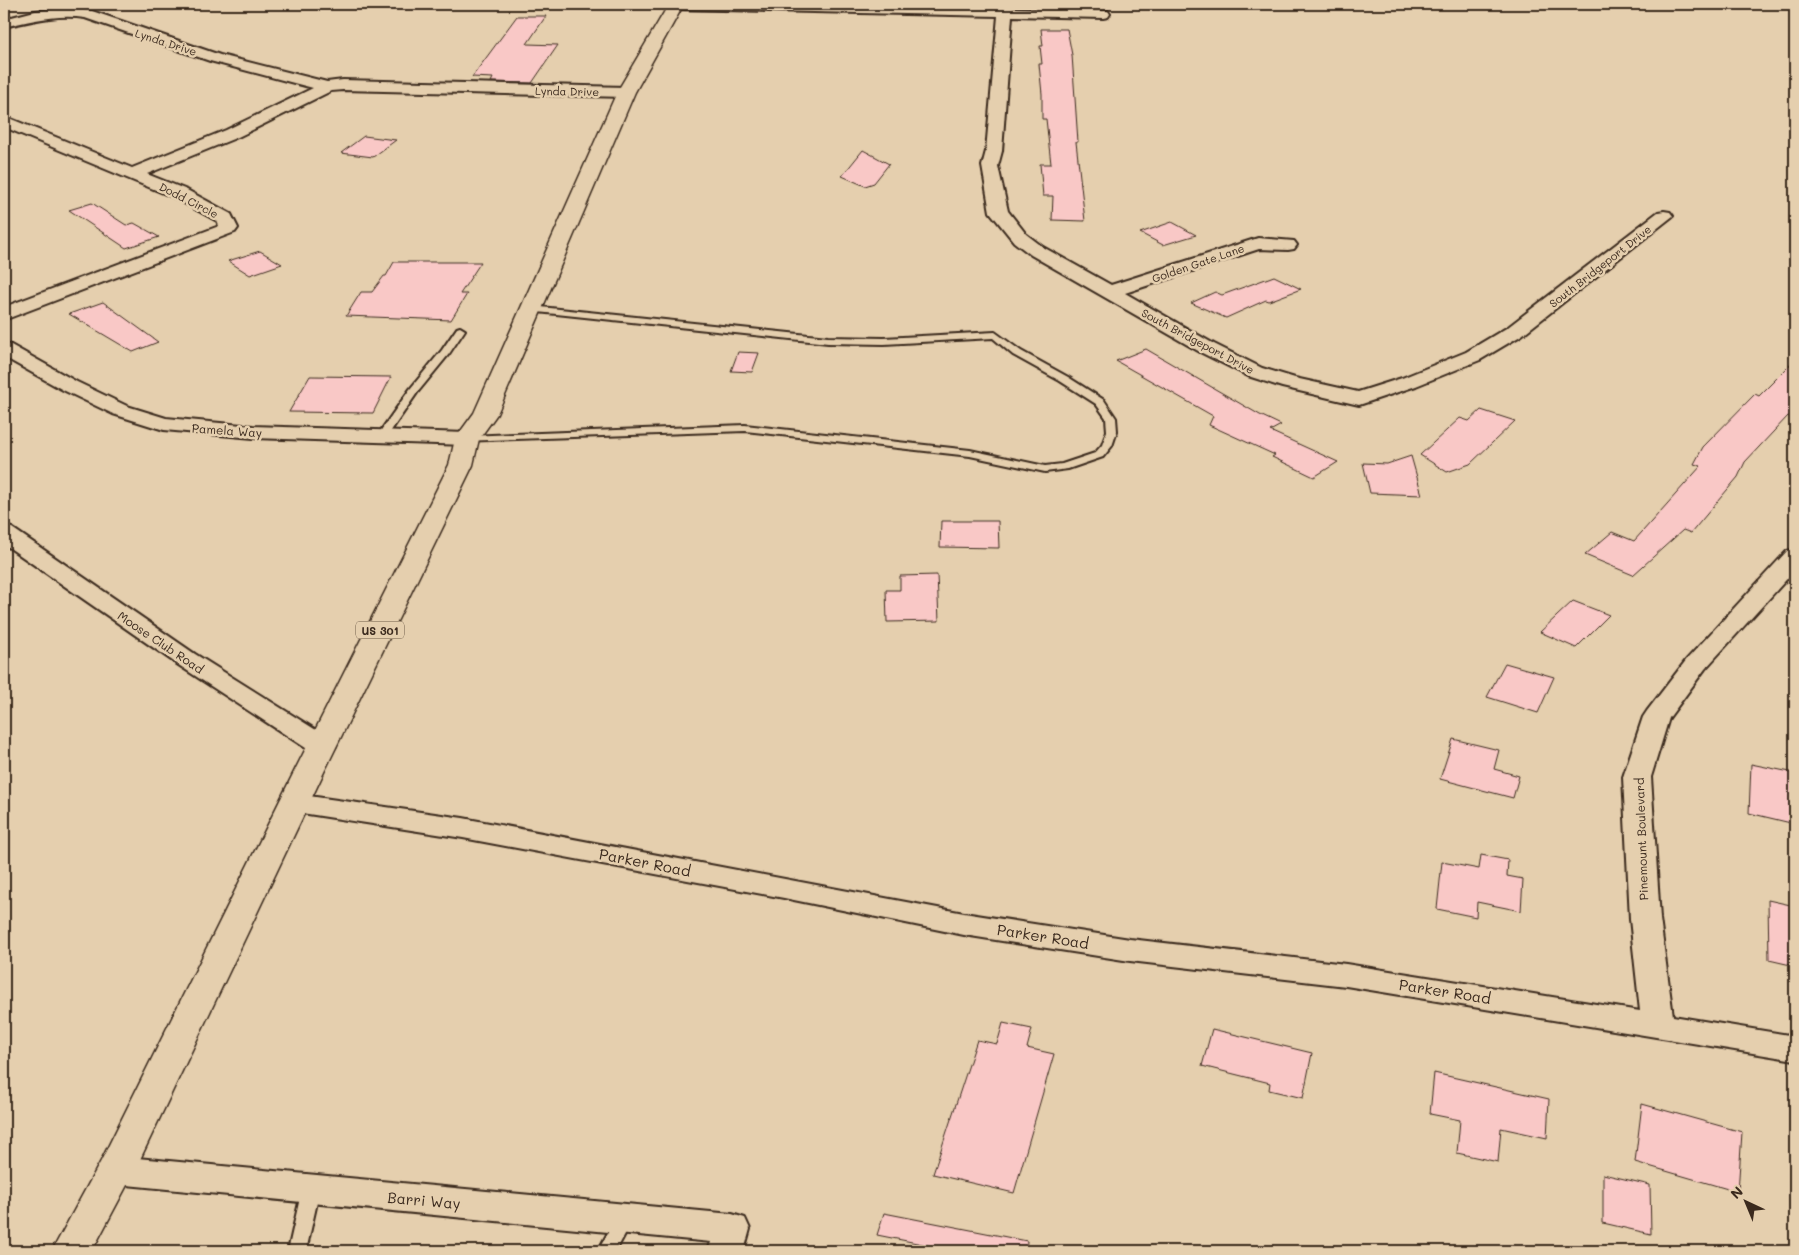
<svg xmlns="http://www.w3.org/2000/svg" width="1799" height="1255" viewBox="0 0 1799 1255" font-family="Mali,sans-serif">
<style>
.building{fill:#f9c8c6;stroke:#3b2a1e}
.lines{fill:none;stroke-linecap:round;stroke-linejoin:round}
.lane-casing{stroke:#3b2a1e;stroke-width:4}
.street-casing{stroke:#3b2a1e;stroke-width:4}
.highway-casing{stroke:#3b2a1e;stroke-width:3}
.lane{fill:#e5cfae;fill-rule:evenodd}
.street{fill:#e5cfae;fill-rule:evenodd}
.highway{fill:#e5cfae;fill-rule:evenodd}
.labels{text-anchor:middle;dominant-baseline:central;stroke-width:5;stroke-linejoin:round;paint-order:stroke}
.far-street-label{font-size:11px;fill:#3b2a1e;stroke:#e5cfae}
.shield{fill:#e5cfae;stroke:#6e5c49;stroke-width:1}
.shield-label{font-size:11px;font-weight:bold;fill:#3b2a1e}
.street-label{font-size:12px;fill:#3b2a1e;stroke:#e5cfae}
.near-street-label{font-size:15px;fill:#3b2a1e;stroke:#e5cfae}
</style>
<rect width="100%" height="100%" fill="#e5cfae"/>
<filter id="ink" filterUnits="userSpaceOnUse"><feTurbulence type="fractalNoise" baseFrequency=".02" numOctaves="2"/><feDisplacementMap in="SourceGraphic" scale="10" xChannelSelector="R" yChannelSelector="G"/><feConvolveMatrix kernelMatrix="1 2 1 2 8 2 1 2 1" color-interpolation-filters="sRGB"/></filter>
<g filter="url(#ink)">
<path class="building" d="M517,16H546L527,44L558,45L532,83L491,82L493,78L472,77Z
M1041,29H1067L1072,55L1078,142H1076L1085,221L1052,220L1053,196H1043L1040,164H1051L1046,119H1042V94L1039,64H1042L1040,46H1043Z
M364,136L396,140L373,157L341,153Z
M863,150L889,164L874,183L865,186L842,176Z
M92,203L126,225L134,223L159,237L126,248L69,210Z
M1172,222L1196,235L1163,245L1140,233Z
M260,251L282,264L250,275L228,261Z
M394,262H481L460,294H467L451,320L346,316L361,292H372L384,276H386Z
M1274,276L1301,289L1269,301L1266,300L1226,318L1191,303L1215,292L1222,295Z
M103,302L158,342L133,352L69,314Z
M1146,349L1260,415L1281,425L1270,431L1338,462L1314,477L1272,457L1275,455L1209,425L1213,416L1116,361Z
M738,352L759,353L752,372L731,371Z
M1795,360V418L1788,416L1745,462L1738,477L1691,533L1683,530L1633,575L1585,555L1612,532L1634,541L1701,466L1694,464L1703,447L1755,394L1759,396Z
M310,376L391,377L373,413L289,412Z
M1481,410L1515,421L1470,464L1447,472L1420,455L1460,418L1469,421Z
M1411,456L1422,495L1370,493L1363,463L1387,464Z
M941,521H998L999,548L940,547Z
M937,575L939,621L887,622L886,590H900V576Z
M1573,601L1609,615L1576,648L1540,632Z
M1505,663L1554,677L1538,713L1487,697Z
M1453,739L1499,750L1494,769L1519,776L1513,798L1440,779Z
M1751,764L1795,773V824L1749,813Z
M1481,855L1508,860L1507,876L1523,879L1521,911L1477,902L1476,917L1437,909L1442,862L1479,869Z
M1768,900L1795,906V966L1769,960Z
M1003,1023L1032,1029L1027,1048L1054,1054L1014,1193L933,1174L977,1040L997,1044Z
M1212,1029L1312,1053L1303,1098L1269,1090L1270,1083L1202,1066Z
M1434,1073L1549,1099L1547,1138L1501,1128L1498,1162L1457,1153L1460,1120L1430,1114Z
M1642,1104L1742,1132L1738,1192L1635,1162Z
M1603,1174L1650,1185L1651,1234L1603,1223Z
M884,1213L1027,1241L1026,1251H957L877,1235Z"/>
<g class="lines">
<defs>
<path id="lane" d="M531,306L828,337L884,338L995,332L1021,351L1068,377L1104,400L1116,418L1117,431L1112,446L1103,457L1068,469L1045,472L970,456L745,431L463,441L462,439L467,436L745,425L970,450L1045,466L1062,464L1095,453L1102,445L1107,431L1106,418L1096,404L1060,381L1013,355L993,338L884,344L828,343L528,311V307Z
M460,327L465,330L449,354L417,393L386,438H378L377,436L410,389L442,350L457,328Z
M311,1182L317,1184L320,1189L306,1251H288L302,1189L305,1184Z
M624,1212L630,1214L633,1219L616,1251H598L618,1214Z"/>
<path id="street" d="M669,4H815L999,8V4H1013V8L1108,11L1110,14L1108,17L1103,18L1012,16L1002,151L998,166L1008,211L1026,234L1043,247L1111,285L1258,238L1294,241L1297,245L1294,249L1288,250L1259,249L1125,293L1214,344L1262,368L1295,378L1358,392L1402,378L1466,352L1508,327L1658,212L1664,211L1670,212L1673,216L1522,335L1480,360L1416,386L1359,405L1282,387L1248,376L1200,352L1031,255L1014,242L990,212L982,166L986,151L998,16L675,9L670,8Z
M65,8L92,11L220,55L327,82L343,80L626,87L631,89L634,92L631,95L626,97L343,90L331,91L238,137L147,174L187,190L231,214L238,228L235,232L4,320V307L219,226L217,221L175,198L4,127V116L132,168L226,130L313,88L210,61L85,18C56,14 31,21 4,27V19L35,11Z
M4,343L11,345L77,382L127,406L166,418L253,426L467,433L475,434L478,439L475,444L467,445L253,438L164,430L113,414L63,390L4,357Z
M4,526L12,528L195,654L332,740L336,746L332,752L322,755L312,752L177,664L4,544Z
M1795,549V570L1705,669L1669,718L1651,777L1660,919L1673,1016L1795,1036V1060L1346,986L1130,961L964,935L784,898L463,838L295,812L285,810L281,803L285,796L295,794L463,818L964,913L1130,939L1346,964L1640,1011L1630,919L1623,777L1643,717L1647,711L1687,659L1787,551Z
M116,1156L732,1214L745,1218L750,1229L744,1251H708L711,1242L116,1184L104,1180L99,1170L104,1160Z"/>
<path id="highway" d="M669,4H684L635,92L497,414L479,439L473,465L323,774L135,1170L92,1251H52L101,1161L293,774L449,465L455,439L474,413L617,92Z"/>
</defs>
<use href="#lane" class="lane-casing"/>
<use href="#street" class="street-casing"/>
<use href="#highway" class="highway-casing"/>
<use href="#lane" class="lane"/>
<use href="#street" class="street"/>
<use href="#highway" class="highway"/>
</g>
</g>
<g class="labels">
<g class="far-street-label">
<text transform="translate(166 42) rotate(18)">Lynda Drive</text>
<text transform="translate(567 91) rotate(1)">Lynda Drive</text>
<text transform="translate(189 200) rotate(27)">Dodd Circle</text>
<text transform="translate(1198 263) rotate(-19)">Golden Gate Lane</text>
<text transform="translate(1600 266) rotate(-38)">South Bridgeport Drive</text>
<text transform="translate(1198 341) rotate(28)">South Bridgeport Drive</text>
</g>
<rect class="shield" x="356" y="621.5" width="48" height="17" rx="4"/>
<g class="shield-label">
<text x="380" y="630">US 301</text>
</g>
<g class="street-label">
<text transform="translate(227 430) rotate(4)">Pamela Way</text>
<text transform="translate(161 642) rotate(34)">Moose Club Road</text>
<text transform="translate(1641 839) rotate(-92)">Pinemount Boulevard</text>
</g>
<g class="near-street-label">
<text transform="translate(645 862) rotate(11)">Parker Road</text>
<text transform="translate(1043 936) rotate(9)">Parker Road</text>
<text transform="translate(1445 991) rotate(9)">Parker Road</text>
<text transform="translate(424 1200) rotate(5)">Barri Way</text>
</g>
</g>
<rect width="1799" height="1255" fill="none" stroke="#e5cfae" stroke-width="20"/>
<rect x="10" y="10" width="1779" height="1235" fill="none" stroke="#3b2a1e" stroke-width="2" filter="url(#ink)"/>
<g transform="translate(1746 1202) rotate(316)" stroke="#e5cfae" stroke-width="4" paint-order="stroke">
<path d="M0-4L9 19L0 12L-9 19Z" fill="#3b2a1e"/>
<text y="-8" font-size="14" font-weight="bold" text-anchor="middle" fill="#3b2a1e">N</text>
</g>
</svg>
